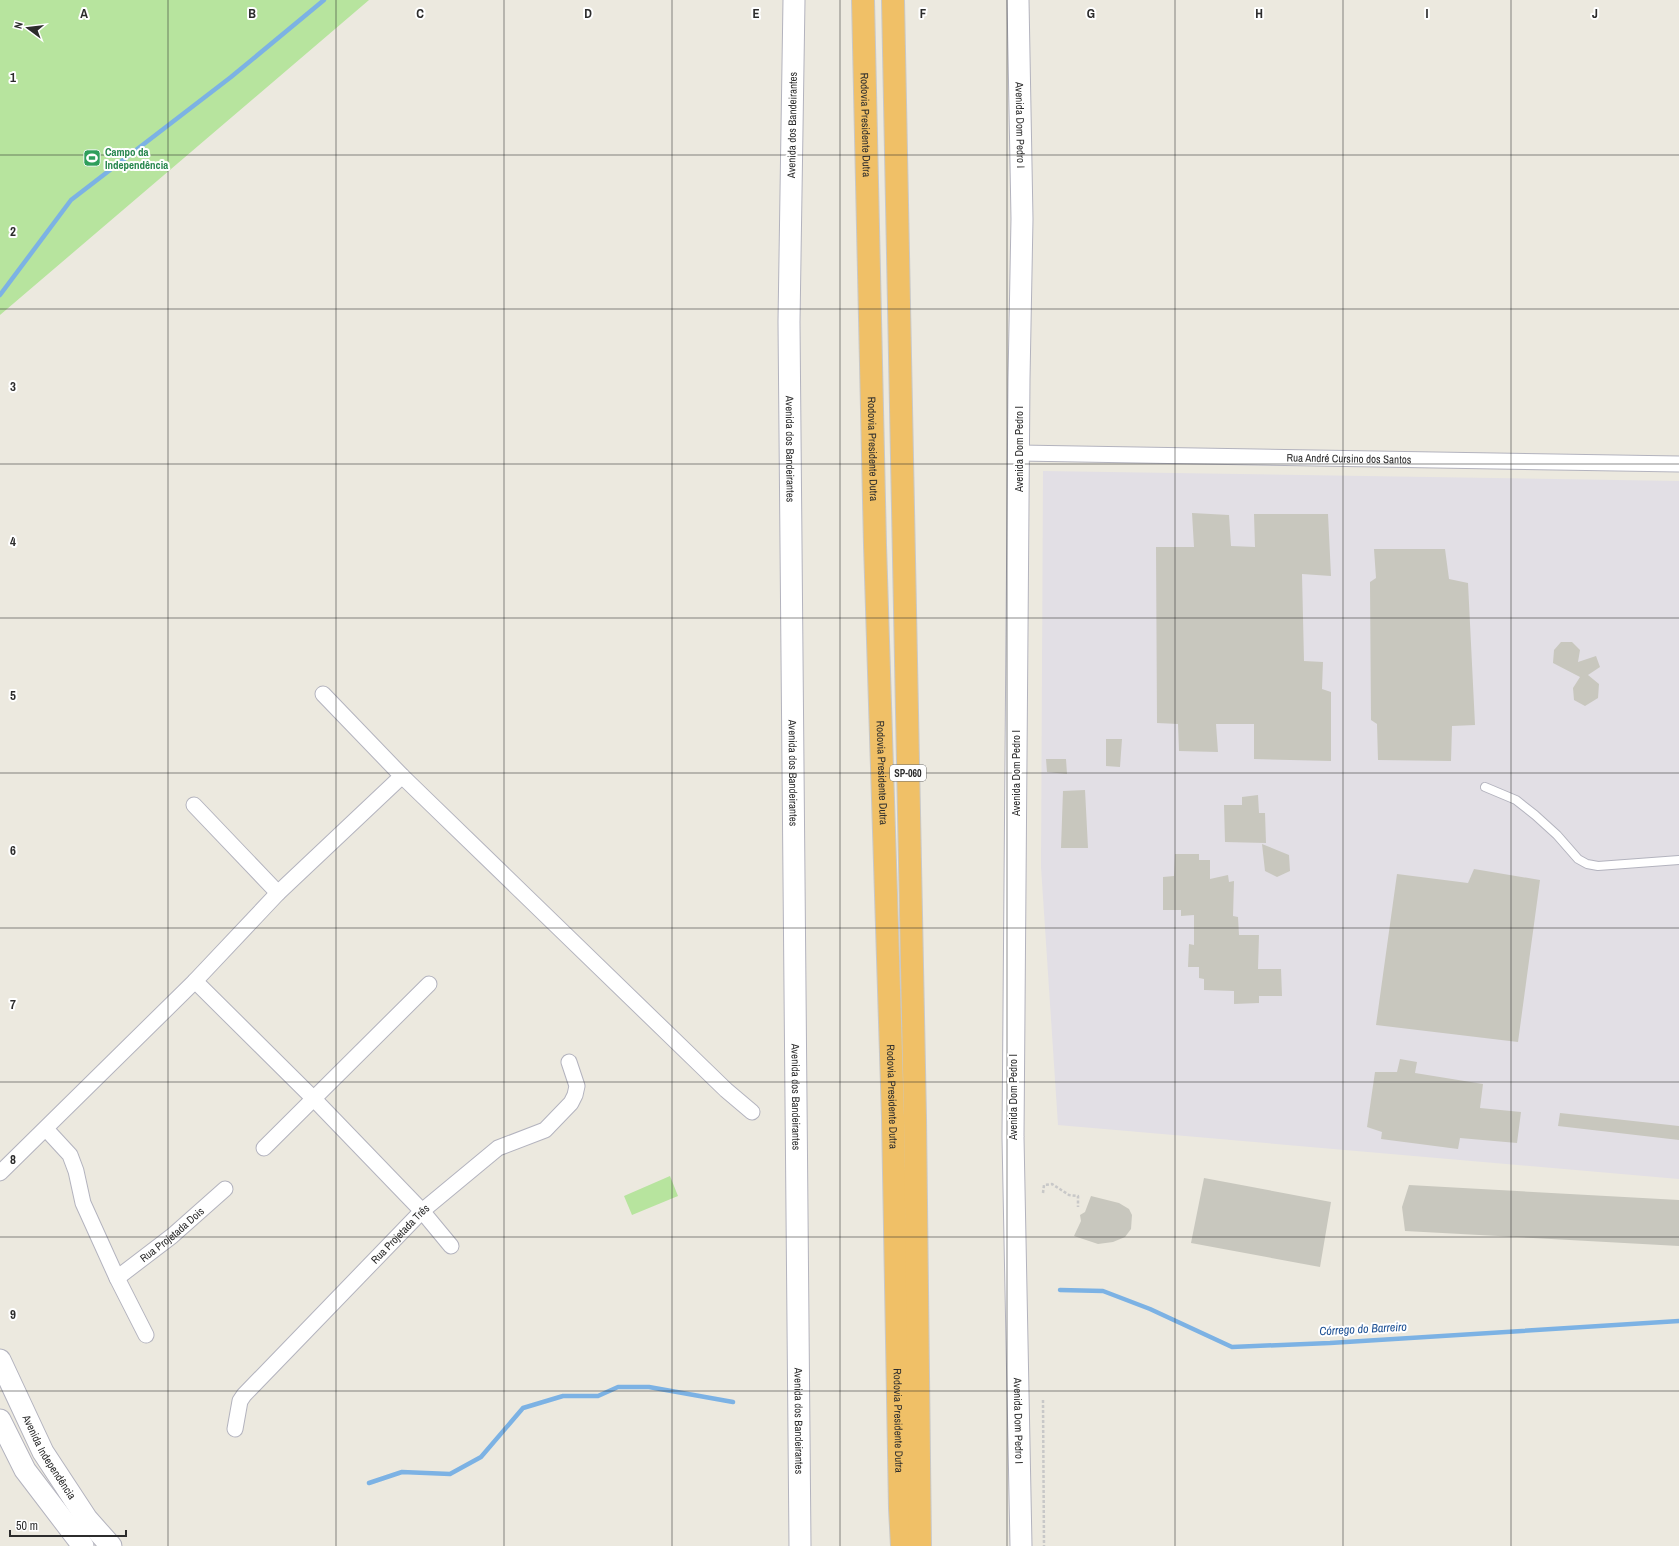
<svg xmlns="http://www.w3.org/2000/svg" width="1679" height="1546" viewBox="0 0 1679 1546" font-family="'Archivo Narrow',sans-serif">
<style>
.industrial{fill:#e2dfe5}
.pitch{fill:#b7e49e}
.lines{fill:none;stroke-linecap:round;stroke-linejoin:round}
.stream{stroke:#7cb2e4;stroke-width:4.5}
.building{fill:#c8c7be}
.service-casing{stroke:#b3b3be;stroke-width:10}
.minor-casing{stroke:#b3b3be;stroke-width:17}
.secondary-casing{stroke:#b3b3be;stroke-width:23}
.motorway-casing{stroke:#c8c8c8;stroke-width:24}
.path{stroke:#c8c8c8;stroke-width:2.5;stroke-dasharray:3 2;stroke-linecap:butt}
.service{stroke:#fff;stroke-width:8}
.minor{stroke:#fff;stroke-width:15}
.secondary{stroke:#fff;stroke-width:21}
.motorway{stroke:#f0c067;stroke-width:22}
.grid{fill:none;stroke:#2c2c2c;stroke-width:1;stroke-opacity:0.55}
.labels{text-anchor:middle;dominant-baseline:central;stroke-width:4;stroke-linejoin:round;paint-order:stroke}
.shield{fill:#fff;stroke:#6b6b6b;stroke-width:1}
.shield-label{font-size:10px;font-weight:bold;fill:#2c2c2c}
.street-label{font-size:11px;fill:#2c2c2c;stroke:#fff}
.leisure-label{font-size:11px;font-weight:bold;fill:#27864d;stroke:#fff;text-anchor:start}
.water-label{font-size:12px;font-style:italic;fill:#1a4e92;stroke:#fff}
.grid-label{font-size:13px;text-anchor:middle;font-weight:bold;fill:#2c2c2c;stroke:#fff;stroke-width:4;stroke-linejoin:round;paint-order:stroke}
</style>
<rect width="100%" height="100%" fill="#ece9df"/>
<path class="industrial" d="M1043,471L1679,481V1179L1058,1125L1041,867Z"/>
<path class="pitch" d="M0,0H369L0,315Z
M670,1176L678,1196L632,1215L624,1196Z"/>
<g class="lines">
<path class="stream" d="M0,295L71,200L231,77L324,0
M1060,1290L1103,1291L1150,1309L1232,1347L1330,1343L1679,1321
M369,1483L402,1472L450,1474L481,1457L523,1408L563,1396H598L618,1387H649L733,1402"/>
</g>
<path class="building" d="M1192,513L1229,515L1231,546L1255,547L1254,514H1328L1331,576L1302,574L1304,661L1323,662L1322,689L1331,692V761L1254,759V724H1216L1218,752L1179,751L1178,724L1157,723L1156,547H1194Z
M1374,549H1445L1449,579L1468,583L1475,725L1452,726L1451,761L1378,760L1377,724L1371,720L1370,582L1376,578Z
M1561,642H1572L1580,650L1578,662L1596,656L1600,667L1588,675L1599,684L1598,698L1585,706L1574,700L1573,688L1580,677L1553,663L1554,650Z
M1106,739H1122L1120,767L1106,766Z
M1046,759H1066L1067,774L1047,772Z
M1085,790L1088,848H1061L1063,791Z
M1258,795L1259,813H1265L1266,843L1225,842L1224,805H1242V797Z
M1262,844L1289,855L1290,871L1277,877L1265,871Z
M1175,854H1199V860H1210V879L1228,875L1229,882L1234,881L1233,916L1238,917L1239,935H1259L1258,969H1281L1282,996H1259V1003L1234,1004V991L1204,990V979L1199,978V967H1188L1189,944L1194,945V915L1181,916V910H1163V877L1174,876Z
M1474,869L1540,880L1518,1042L1376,1025L1397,874L1468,883Z
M1400,1059L1417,1062L1415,1073L1483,1084L1480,1108L1521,1112L1517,1143L1460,1138L1458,1149L1381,1139L1382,1132L1367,1127L1375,1072H1397Z
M1560,1113L1679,1126V1140L1558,1126Z
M1204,1178L1331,1202L1320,1267L1191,1243Z
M1409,1185L1679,1200V1246L1405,1231L1402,1207Z
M1091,1196L1119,1203L1129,1209L1132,1215L1131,1229L1125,1237L1113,1242L1098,1244L1074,1236L1081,1221L1080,1215L1085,1212Z"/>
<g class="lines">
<defs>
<path id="service" d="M1485,787L1516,800L1535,815L1557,835L1578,859L1587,864L1598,866L1679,860"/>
<g id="minor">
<path id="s1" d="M1019,453L1679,464"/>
<path d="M323,694L402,776L726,1090L752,1112"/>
<path d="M194,805L278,893"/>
<path d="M195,981L313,1098L422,1211L451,1246"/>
<path d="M46,1129L70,1155L76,1171L83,1203L117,1278L146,1335"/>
<path d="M264,1148L429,984"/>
<path d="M0,1173L195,981L278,893L402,776"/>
<path id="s2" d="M117,1278L172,1236L225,1189"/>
<path id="s3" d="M235,1429L240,1401L244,1395L422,1211L498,1148L545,1130L571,1103L575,1095L577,1086L569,1062"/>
</g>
<g id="secondary">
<path id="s4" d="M794,0L789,322L800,1546"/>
<path id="s5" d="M1018,0L1022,219L1019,379L1013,1137L1021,1546"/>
<path id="s6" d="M0,1360L43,1452L87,1519L111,1546"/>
<path d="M0,1420L25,1470L83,1546"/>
</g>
<g id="motorway">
<path id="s7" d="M863,0L875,545L893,1117L900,1508L902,1546"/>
<path d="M893,0L915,1118L920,1546"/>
</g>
</defs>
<use href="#service" class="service-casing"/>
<use href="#minor" class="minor-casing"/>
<use href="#secondary" class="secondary-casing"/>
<use href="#motorway" class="motorway-casing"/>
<path class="path" d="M1043,1193L1044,1185L1052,1184L1069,1195L1078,1196V1207
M1043,1400L1044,1546"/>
<use href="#service" class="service"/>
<use href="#minor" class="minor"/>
<use href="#secondary" class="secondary"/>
<use href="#motorway" class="motorway"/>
</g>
<path class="grid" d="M168,0V1546M336,0V1546M504,0V1546M672,0V1546M840,0V1546M1007,0V1546M1175,0V1546M1343,0V1546M1511,0V1546M0,155H1679M0,309H1679M0,464H1679M0,618H1679M0,773H1679M0,928H1679M0,1082H1679M0,1237H1679M0,1391H1679"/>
<defs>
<symbol id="stadium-square" viewBox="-11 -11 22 22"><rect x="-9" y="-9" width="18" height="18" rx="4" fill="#2e9e5b" stroke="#fff"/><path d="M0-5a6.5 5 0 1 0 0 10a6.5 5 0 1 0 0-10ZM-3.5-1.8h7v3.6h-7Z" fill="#fff"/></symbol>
</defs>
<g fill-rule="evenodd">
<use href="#stadium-square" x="82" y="148" width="20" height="20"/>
</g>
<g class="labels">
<rect class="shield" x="890" y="765" width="36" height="16" rx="3"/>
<g class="shield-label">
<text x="908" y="773">SP-060</text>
</g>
<g class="street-label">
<text transform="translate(792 125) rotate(-89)">Avenida dos Bandeirantes</text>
<text stroke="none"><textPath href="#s7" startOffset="125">Rodovia Presidente Dutra</textPath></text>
<text stroke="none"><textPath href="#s5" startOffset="125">Avenida Dom Pedro I</textPath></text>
<text stroke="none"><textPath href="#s4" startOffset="449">Avenida dos Bandeirantes</textPath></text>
<text stroke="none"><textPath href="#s7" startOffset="449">Rodovia Presidente Dutra</textPath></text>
<text transform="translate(1019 449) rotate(-90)">Avenida Dom Pedro I</text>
<text stroke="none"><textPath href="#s1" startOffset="330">Rua André Cursino dos Santos</textPath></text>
<text stroke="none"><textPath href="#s4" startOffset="773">Avenida dos Bandeirantes</textPath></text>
<text stroke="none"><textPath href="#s7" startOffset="773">Rodovia Presidente Dutra</textPath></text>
<text transform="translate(1016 773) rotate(-90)">Avenida Dom Pedro I</text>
<text stroke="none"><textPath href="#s4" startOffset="1097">Avenida dos Bandeirantes</textPath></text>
<text stroke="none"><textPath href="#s7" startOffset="1097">Rodovia Presidente Dutra</textPath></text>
<text transform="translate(1013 1097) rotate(-90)">Avenida Dom Pedro I</text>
<text stroke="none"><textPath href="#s2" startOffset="70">Rua Projetada Dois</textPath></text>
<text stroke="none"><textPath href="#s3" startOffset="260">Rua Projetada Três</textPath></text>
<text stroke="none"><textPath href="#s4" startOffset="1421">Avenida dos Bandeirantes</textPath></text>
<text stroke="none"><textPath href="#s7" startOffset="1421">Rodovia Presidente Dutra</textPath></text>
<text stroke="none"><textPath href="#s5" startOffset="1421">Avenida Dom Pedro I</textPath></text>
<text stroke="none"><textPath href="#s6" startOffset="109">Avenida Independência</textPath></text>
</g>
<g class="leisure-label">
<text x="105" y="152">Campo da<tspan x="105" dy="13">Independência</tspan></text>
</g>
<g class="water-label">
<text transform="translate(1363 1329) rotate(-3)">Córrego do Barreiro</text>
</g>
</g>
<g class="grid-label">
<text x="84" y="18">A</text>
<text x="252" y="18">B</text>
<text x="420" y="18">C</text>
<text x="588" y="18">D</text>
<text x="756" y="18">E</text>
<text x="923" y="18">F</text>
<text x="1091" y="18">G</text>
<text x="1259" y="18">H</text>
<text x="1427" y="18">I</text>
<text x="1595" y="18">J</text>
<text x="13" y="82">1</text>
<text x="13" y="236">2</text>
<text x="13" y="391">3</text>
<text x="13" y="546">4</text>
<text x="13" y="700">5</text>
<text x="13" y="855">6</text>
<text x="13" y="1009">7</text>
<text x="13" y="1164">8</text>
<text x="13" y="1319">9</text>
</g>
<g transform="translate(28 28) rotate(285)" stroke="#ffffff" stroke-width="3" paint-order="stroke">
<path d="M0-3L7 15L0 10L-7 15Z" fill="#2c2c2c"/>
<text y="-6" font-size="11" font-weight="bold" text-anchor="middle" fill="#2c2c2c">N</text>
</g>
<path d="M10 1530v6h116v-6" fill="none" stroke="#2c2c2c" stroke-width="2"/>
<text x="16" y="1530" font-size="12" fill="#2c2c2c" stroke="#ffffff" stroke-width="3" paint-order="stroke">50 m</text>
</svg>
